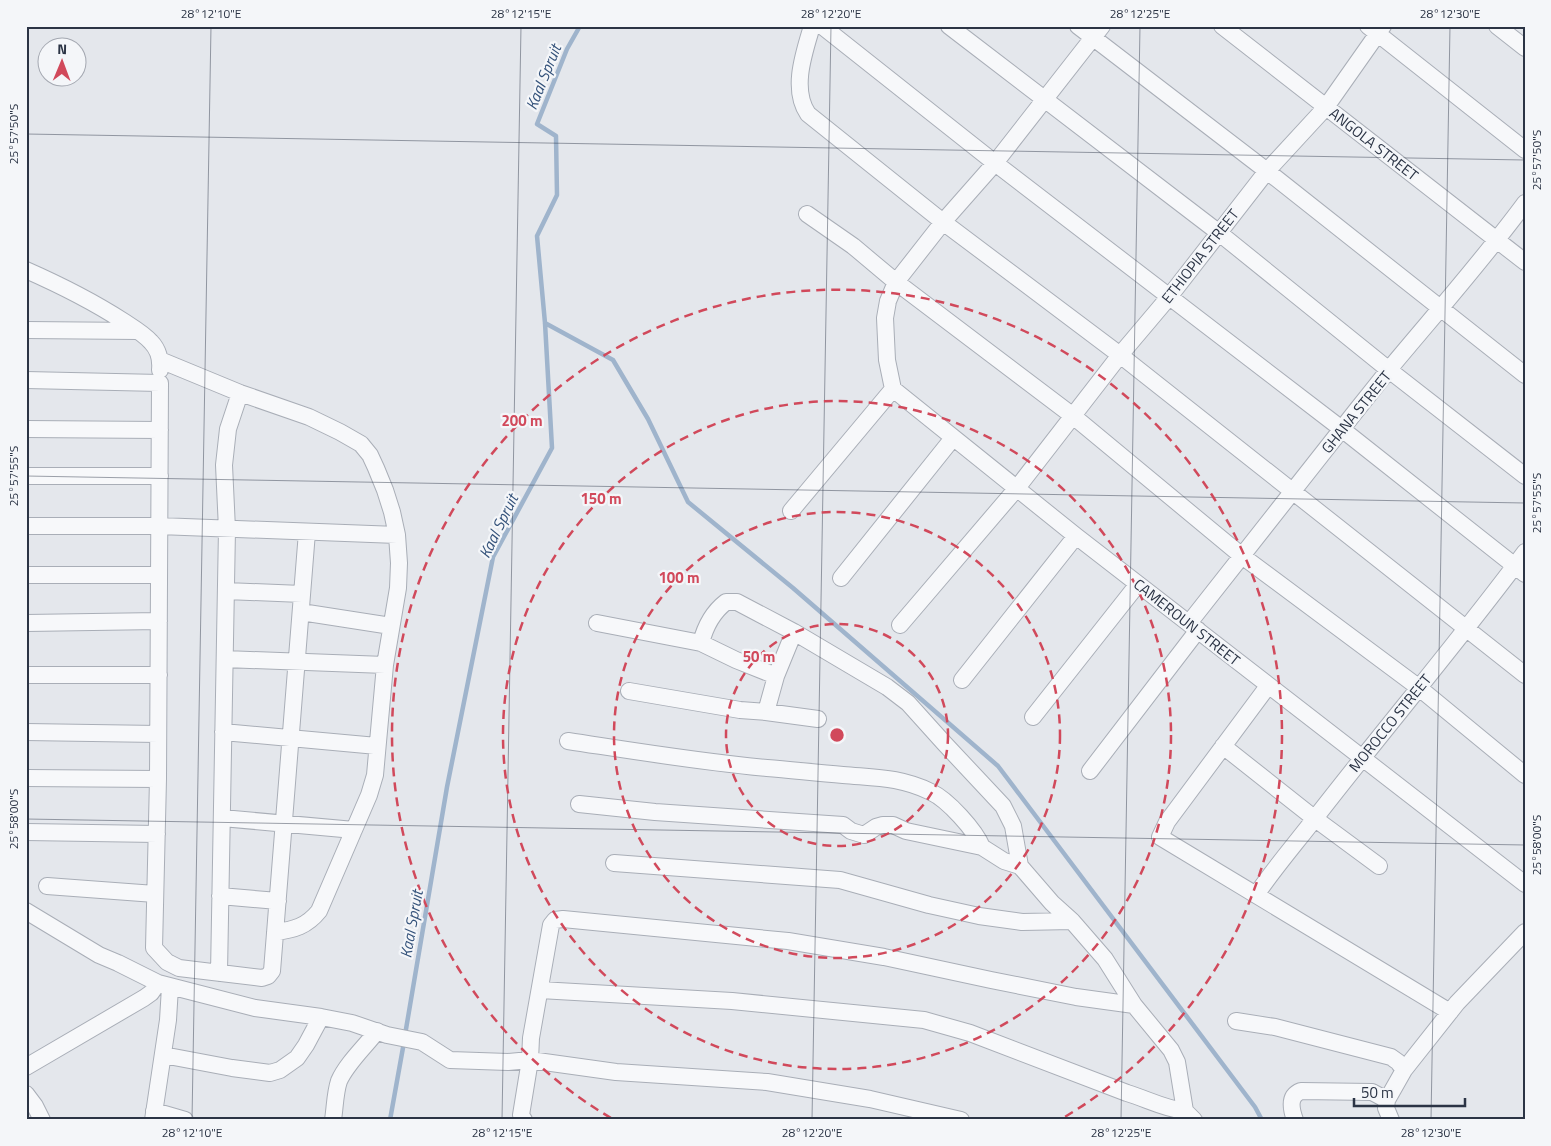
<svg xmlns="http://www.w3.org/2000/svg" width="1551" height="1146" viewBox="0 0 1551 1146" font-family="'Titillium Web',sans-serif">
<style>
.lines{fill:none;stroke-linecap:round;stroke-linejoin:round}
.stream{stroke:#9fb4cc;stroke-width:4.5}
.minor-casing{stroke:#a9aeb7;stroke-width:18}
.minor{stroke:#f7f8fa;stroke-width:16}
.ticks{fill:none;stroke:#2b3445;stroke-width:1;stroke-opacity:0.45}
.ring{fill:none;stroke:#d1495b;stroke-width:2.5;stroke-dasharray:9 6}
.labels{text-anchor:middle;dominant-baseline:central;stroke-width:4.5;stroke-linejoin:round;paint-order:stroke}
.street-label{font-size:15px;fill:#2b3445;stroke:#f4f6f9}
.water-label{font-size:16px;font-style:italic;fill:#34527a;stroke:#f4f6f9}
.centre{fill:#d1495b;stroke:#f4f6f9;stroke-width:2.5}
.ring-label{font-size:15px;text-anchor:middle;font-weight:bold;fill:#d1495b;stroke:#f4f6f9;stroke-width:4.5;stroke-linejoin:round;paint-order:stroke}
.neatline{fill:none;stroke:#2b3445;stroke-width:2}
.ticks-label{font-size:12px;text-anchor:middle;fill:#2b3445}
</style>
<rect width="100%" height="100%" fill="#e4e7ec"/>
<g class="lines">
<path class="stream" d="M545,323L613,360L648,419L688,502L793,588L998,766L1255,1107L1262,1120
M405,1035L447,787L493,557L552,448L545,323L537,236L557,195L556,136L537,124L567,49L580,26
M390,1120L404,1042"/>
<defs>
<path id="minor" d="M812,26C804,53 791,89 808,114L943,222L1120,355L1525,675
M822,26L995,163L1343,430L1525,574
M949,26L1218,232L1389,370L1525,476
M1078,26L1267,171L1525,375
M1102,26L995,163L943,222L896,282L888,301L885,318L887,360L893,389L1076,536L1525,884
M1222,26L1525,262
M1368,26L1525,150
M1497,26L1525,48
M807,214L853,246L896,282L1073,416L1242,556L1418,687L1525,775
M26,270C60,285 92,301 123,321C132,327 143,333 151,342C158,349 161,360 160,370
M26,330L138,331
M160,360L240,393L309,417L340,432L361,444L370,455L376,468L385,490L392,512L397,535L399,563L398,588L385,665L375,775L369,795L319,911C307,926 294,930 275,932
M26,380L160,383L158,779L154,948L167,962L179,968L262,978L268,976L272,971L307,532
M26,429L160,430
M26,476H160
M791,511L893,389
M26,526H159L397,535
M26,575H159
M841,578L953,438
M226,591L302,594
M301,612L391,626
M26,623L159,621
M597,623L701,643C705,627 713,612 726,602H737L794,632L887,687L908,703L944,743L1003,806L1013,826L1020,866L1052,903L1072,921L1105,959L1134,1005L1171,1050L1177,1062L1185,1111L1194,1120
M1189,623C1256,538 1323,452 1391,367C1436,313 1483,260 1525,203
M900,625L1017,488L1120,355L1169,297L1267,171L1326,107L1383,26
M701,643L736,660L776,676L794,632
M225,659L385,665
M26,675H159
M962,680L1076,536
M1268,686L1167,822L1160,837L1450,1012
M629,691L740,710L766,712L776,676
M766,712L818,719
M1033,717L1138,584
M26,732L158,734
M223,732L377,746
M568,741C634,751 700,762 767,768C792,770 817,773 843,775C876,778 900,777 931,792C948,800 975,830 982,847
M1223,746L1314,818L1379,866
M1090,771L1198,630
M26,778L158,779
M579,804L655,812L843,825L851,831L864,835L876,827L883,825H893L906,831L982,847L1004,861L1020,866
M222,818L354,830
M26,832L157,834
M614,863L840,880L929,905L979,916L1022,922L1072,921
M47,886L155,894
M1256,895C1275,867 1296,843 1316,817C1385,728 1458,642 1525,552
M220,896L278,901
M26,911L99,955L118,963L158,983L151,993L144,998L26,1067
M219,973L227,529L224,465L228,429L240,393
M158,983L255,1008L321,1017L352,1023L387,1035L422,1042L450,1060L508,1062L530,1060L521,1115L524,1120
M540,990L732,1001L924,1020L970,1033L1127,1093C1147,1099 1165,1109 1185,1111
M1236,1021L1275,1027L1391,1057L1398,1062L1404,1070
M163,1055L232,1068L270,1073L280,1070L297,1058L306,1045L321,1017
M26,1094L35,1106L42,1120
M154,1111L185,1120
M153,1120L168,1020L170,987
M333,1120C335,1107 335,1093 339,1081C347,1063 365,1047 377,1031
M961,1120L870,1099L767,1082L616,1072L530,1060L531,1038L551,925L555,920L563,919L788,941L884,957L991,980L1076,997L1134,1005
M1295,1120C1291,1109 1288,1096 1301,1091L1372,1092L1387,1100
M1391,1120L1386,1108L1387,1100L1404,1070L1457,1003L1525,932"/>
</defs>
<use href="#minor" class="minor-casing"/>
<use href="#minor" class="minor"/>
</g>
<path class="ticks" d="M26,134L1525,160M26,476L1525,503M26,819L1525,845M192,1120L211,26M502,1120L521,26M812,1120L831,26M1121,1120L1140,26M1431,1120L1450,26"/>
<g class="ring">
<circle cx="837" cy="735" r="111"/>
<circle cx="837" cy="735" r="223"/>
<circle cx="837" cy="735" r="334"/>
<path d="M611 1118A445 445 0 1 1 1063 1118"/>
</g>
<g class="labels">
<g class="street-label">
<text transform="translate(1374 144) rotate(38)">ANGOLA STREET</text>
<text transform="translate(1200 256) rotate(-52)">ETHIOPIA STREET</text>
<text transform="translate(1356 412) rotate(-51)">GHANA STREET</text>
<text transform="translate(1187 622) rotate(38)">CAMEROUN STREET</text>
<text transform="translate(1390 723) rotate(-51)">MOROCCO STREET</text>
</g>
<g class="water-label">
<text transform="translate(543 77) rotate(-68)">Kaal Spruit</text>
<text transform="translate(498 526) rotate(-64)">Kaal Spruit</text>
<text transform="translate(411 924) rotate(-80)">Kaal Spruit</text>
</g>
</g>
<circle cx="837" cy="735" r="8" class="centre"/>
<g class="ring-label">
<text x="522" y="426">200 m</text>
<text x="601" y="504">150 m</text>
<text x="679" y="583">100 m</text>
<text x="759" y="662">50 m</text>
</g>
<rect width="1551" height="1146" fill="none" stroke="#f4f6f9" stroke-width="55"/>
<g transform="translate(62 62) rotate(1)"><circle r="24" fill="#f4f6f9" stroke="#a4a8b1"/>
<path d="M0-4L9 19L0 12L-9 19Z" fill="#d1495b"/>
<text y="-8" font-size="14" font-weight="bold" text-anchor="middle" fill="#2b3445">N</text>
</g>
<path d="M1354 1098v8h111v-8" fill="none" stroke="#2b3445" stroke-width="2.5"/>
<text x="1361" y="1098" font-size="15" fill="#2b3445" stroke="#f4f6f9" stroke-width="4" paint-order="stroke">50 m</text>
<rect x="28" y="28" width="1496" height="1090" class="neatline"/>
<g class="ticks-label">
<text x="211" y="18">28°12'10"E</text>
<text x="521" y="18">28°12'15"E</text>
<text x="831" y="18">28°12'20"E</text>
<text x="1140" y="18">28°12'25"E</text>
<text x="1450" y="18">28°12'30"E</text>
<text transform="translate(14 134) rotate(-90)" y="4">25°57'50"S</text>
<text transform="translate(1537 160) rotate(-90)" y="4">25°57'50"S</text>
<text transform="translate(14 476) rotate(-90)" y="4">25°57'55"S</text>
<text transform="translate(1537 503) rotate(-90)" y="4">25°57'55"S</text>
<text transform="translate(14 819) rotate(-90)" y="4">25°58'00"S</text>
<text transform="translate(1537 845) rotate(-90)" y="4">25°58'00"S</text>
<text x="192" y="1137">28°12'10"E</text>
<text x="502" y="1137">28°12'15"E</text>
<text x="812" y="1137">28°12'20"E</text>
<text x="1121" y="1137">28°12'25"E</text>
<text x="1431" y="1137">28°12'30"E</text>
</g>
</svg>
